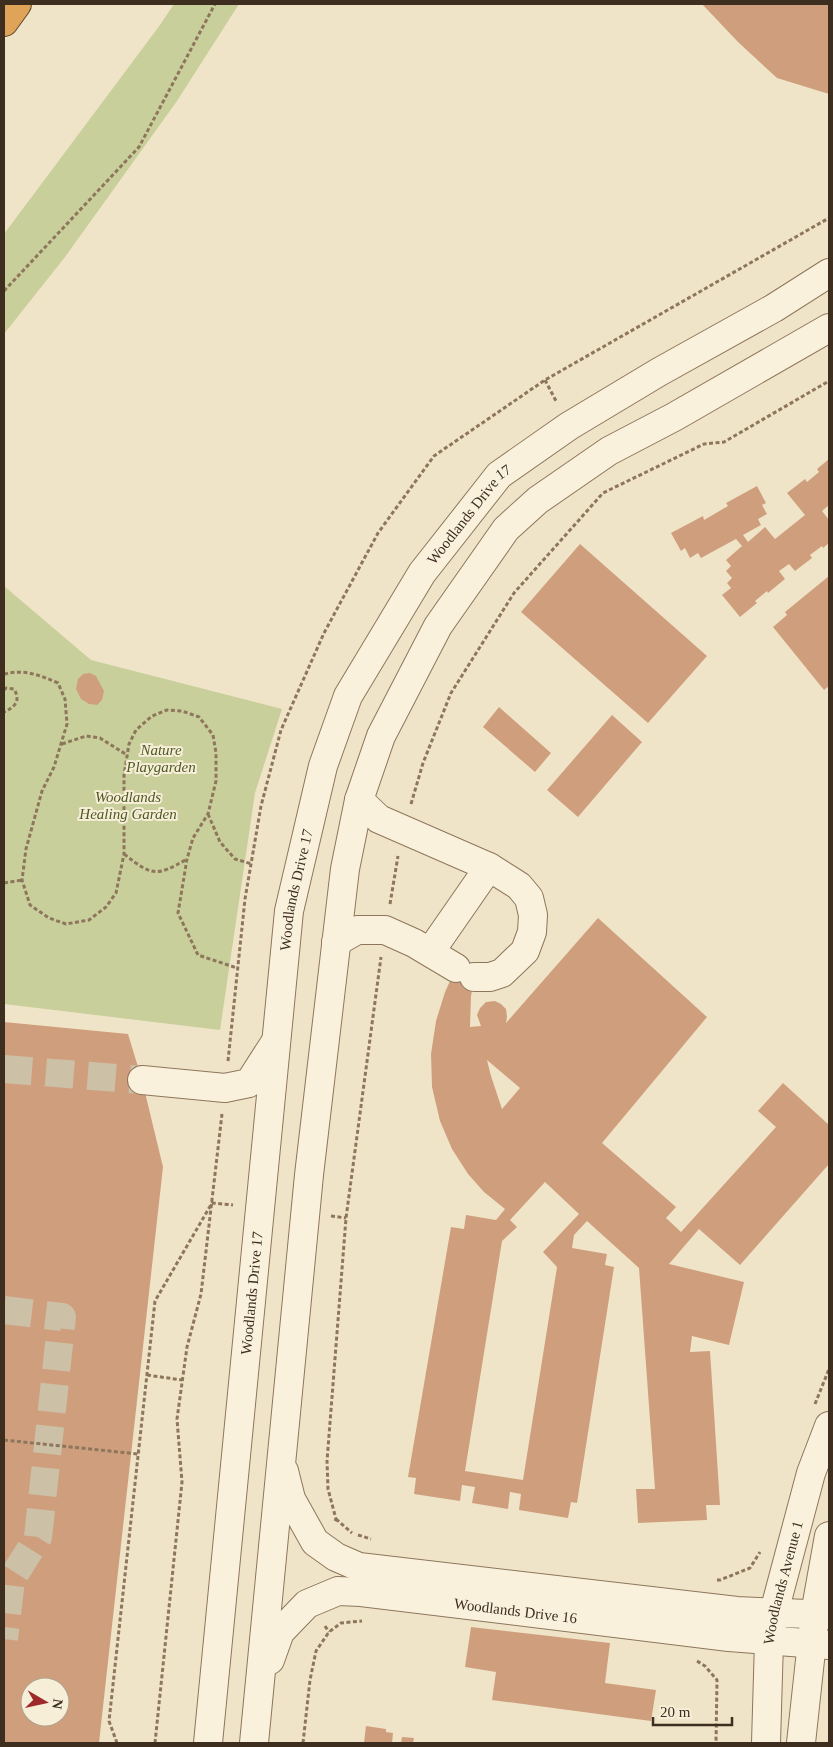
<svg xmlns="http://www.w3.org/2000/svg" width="833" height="1747" viewBox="0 0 833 1747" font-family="'Times New Roman',serif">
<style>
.green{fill:#c9cf9b}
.building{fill:#cf9f7d;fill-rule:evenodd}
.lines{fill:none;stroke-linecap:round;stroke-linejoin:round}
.minor-tunnel{stroke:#ccc0a6;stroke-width:28;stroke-dasharray:28 14;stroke-linecap:butt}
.minor-casing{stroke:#8d765c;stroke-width:30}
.highway-casing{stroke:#5b4430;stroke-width:30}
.path{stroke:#8d765c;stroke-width:3;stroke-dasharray:4 2.5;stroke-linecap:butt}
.minor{stroke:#faf1dc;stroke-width:28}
.highway{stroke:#e0a458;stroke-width:28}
.labels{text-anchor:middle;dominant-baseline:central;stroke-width:4;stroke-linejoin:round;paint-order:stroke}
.street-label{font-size:15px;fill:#3d2e20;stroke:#f7eed8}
.park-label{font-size:15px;font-style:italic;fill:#4d5a26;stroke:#f7eed8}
</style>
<rect width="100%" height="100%" fill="#f0e4c8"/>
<path class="green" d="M174,4H239L177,101L65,257L4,334V234L160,25Z
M4,586L91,660L282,709L255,793L220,1030L4,1004Z"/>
<path class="building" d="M702,4H829V94L777,78L738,42Z
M829,459V505L822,511L829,520V543L823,548L822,546L810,555L812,558L795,571L789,564L779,571L785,579L768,593L767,591L755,601L757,603L740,617L722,595L731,588L727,583L732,578L726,571L731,566L726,560L742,546L736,539L701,558L698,553L690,558L685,548L681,551L671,533L703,516L704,520L728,506L726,503L757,486L766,503L762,505L767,514L758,519L761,525L743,535L748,542L765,527L775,539L805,515L787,493L805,479L807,482L819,472L817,469Z
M580,544L707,656L648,723L521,612Z
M829,576V686L824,690L773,627L787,615L785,612Z
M90,673L96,676L104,691L102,700L97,705L89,704L81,699L76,689L78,679L83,674Z
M499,707L551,753L535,772L483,727Z
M612,715L642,742L578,817L547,790Z
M598,918L707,1017L602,1143L676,1207L666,1218L681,1232L776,1127L758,1111L783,1083L829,1125V1164L740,1265L699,1229L669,1264L744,1282L729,1345L692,1336L690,1352L710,1351L720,1505H706L707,1520L638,1523L636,1489H655L639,1268L587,1221L574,1235L572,1248L607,1254L605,1265L614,1267L577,1503L571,1502L568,1518L519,1510L521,1494L510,1492L508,1509L472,1503L475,1487L462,1485L460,1501L414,1494L416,1478L408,1477L451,1227L464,1229L466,1215L496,1220L505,1209L484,1192L468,1174L452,1149L440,1121L432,1087L431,1054L436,1021L445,992L456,968L464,958L476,967L471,996L470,1027L481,1026L477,1015L480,1008L486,1002L495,1001L501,1004L506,1009L507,1017L506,1023ZM487,1060L520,1088L502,1109L491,1076ZM545,1182L579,1214L543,1252L557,1267L523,1480L465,1471L502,1241L517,1227L510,1220Z
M4,1022L128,1034L142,1080L163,1167L99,1743H4ZM30,1687H60V1717H30Z
M471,1627L610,1643L605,1683L656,1690L651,1721L492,1700L496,1672L465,1667Z
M366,1726L386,1729V1732L393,1733L392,1743H364Z
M402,1737L414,1738L413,1743H401Z"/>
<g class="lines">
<path class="minor-tunnel" d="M4,1069L142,1080
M4,1310L62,1317L38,1537L11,1580L4,1639"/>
<defs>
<g id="minor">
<path d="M359,800L379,819L489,867L519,886L529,898L533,915L532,932L525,951L502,973L490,977H474"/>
<path d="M336,942L357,930H385L414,943L456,968"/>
<path d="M430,952L489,867"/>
<path d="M142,1080L225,1088L249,1083L276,1041"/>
<path d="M284,1471L291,1499L315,1542L336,1557L359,1567L737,1611L829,1615"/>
<path id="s1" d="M270,1660L280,1632L307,1604L338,1591L361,1592L729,1637L829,1645"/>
<path id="s2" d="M208,1743L289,911L323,766L348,696L422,573L499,475L569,426L659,372L774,308L829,273"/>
<path d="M254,1743L309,1175L345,869L359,800L381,736L438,626L506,529L538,500L609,451L674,417L829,328"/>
<path id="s3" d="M766,1743L769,1641L774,1612L811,1473L829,1426"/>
<path d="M801,1743L815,1614L829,1536"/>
</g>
<path id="highway" d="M4,22L17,4"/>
</defs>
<use href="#minor" class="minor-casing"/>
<use href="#highway" class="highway-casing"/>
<path class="path" d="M4,291L139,147L215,4
M545,380L556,401
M4,674C25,669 39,675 58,683L65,699L67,724L54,767L42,791L26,849L22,880L30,905L49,918L66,924L89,920L106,907L116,893L124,854V775L129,744L136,730L152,716L167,710L182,711L199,717L213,735L216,753V781L208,814L193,838L187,859L178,913L198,955L237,968
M4,690L6,688L14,689C21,701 15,707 4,712
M62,744L86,736L100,738L127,755
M411,804L423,763L451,693L514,593L603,493L704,444L724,442L829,381
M208,814L220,842L235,859L252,864
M124,854C152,876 156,877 187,859
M4,883L22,880
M390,904L398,856
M228,1061L245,899L261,806L281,730L324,633L378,533L434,456L545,380L829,218
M331,1216L346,1218
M147,1375L182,1380
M815,1404L829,1369
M4,1440L138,1454
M336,1519L352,1533
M335,1521L336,1519L328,1489L327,1461L346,1218L381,957
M358,1535L371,1539
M717,1580H720L750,1568L760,1552
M325,1626L329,1632
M697,1661L705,1666L717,1680L716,1743
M117,1743L109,1721L155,1301L212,1203L233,1205
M155,1743L182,1482L177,1419L187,1347L201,1294L222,1114
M303,1743L310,1680L316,1651L329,1632L341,1623L362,1621"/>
<use href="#minor" class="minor"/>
<use href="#highway" class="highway"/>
</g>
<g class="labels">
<g class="street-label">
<text stroke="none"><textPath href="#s2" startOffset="1278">Woodlands Drive 17</textPath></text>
<text stroke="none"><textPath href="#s2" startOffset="858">Woodlands Drive 17</textPath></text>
<text stroke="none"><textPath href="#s2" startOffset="452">Woodlands Drive 17</textPath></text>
<text stroke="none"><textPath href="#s3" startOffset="162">Woodlands Avenue 1</textPath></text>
<text stroke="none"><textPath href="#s1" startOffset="281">Woodlands Drive 16</textPath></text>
</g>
<g class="park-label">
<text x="161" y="750">Nature<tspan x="161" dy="17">Playgarden</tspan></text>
<text x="128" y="797">Woodlands<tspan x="128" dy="17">Healing Garden</tspan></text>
</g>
</g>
<rect width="833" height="1747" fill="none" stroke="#3d2e20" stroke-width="10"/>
<g transform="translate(45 1702) rotate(99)"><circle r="24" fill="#f7eed8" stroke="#ada18e"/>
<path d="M0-4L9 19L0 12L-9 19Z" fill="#9e2a2b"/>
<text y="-8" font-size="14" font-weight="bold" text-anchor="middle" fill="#3d2e20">N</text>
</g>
<path d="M653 1717v8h79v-8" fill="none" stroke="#3d2e20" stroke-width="2.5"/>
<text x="660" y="1717" font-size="15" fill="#3d2e20" stroke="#f7eed8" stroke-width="4" paint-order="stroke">20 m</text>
</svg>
